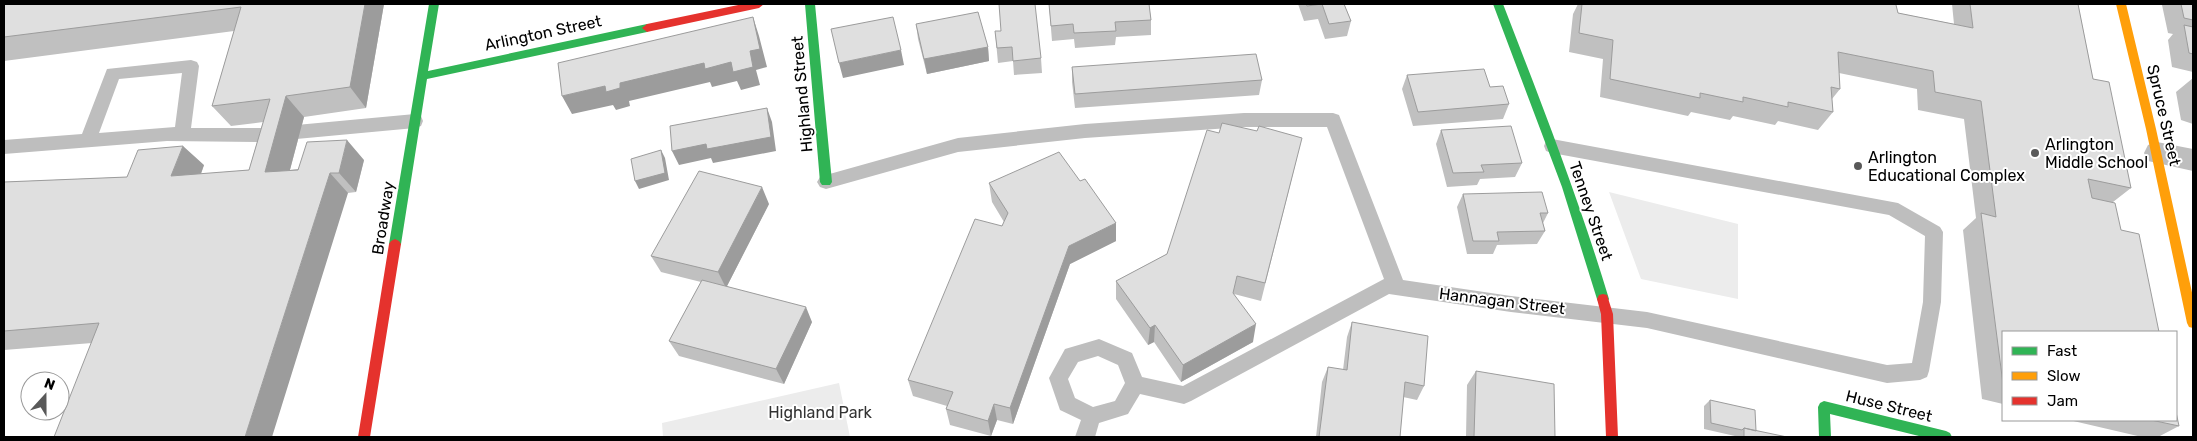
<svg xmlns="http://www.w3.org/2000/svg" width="2197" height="441" viewBox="0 0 2197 441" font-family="Rubik,sans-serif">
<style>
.green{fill:#ececec}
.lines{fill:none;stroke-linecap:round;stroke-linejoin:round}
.lane{fill:#bebebe;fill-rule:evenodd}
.street{fill:#bebebe;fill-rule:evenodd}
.fast{fill:#30b455;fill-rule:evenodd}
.slow{fill:#ff9f0a;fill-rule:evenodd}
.jam{fill:#e5322d;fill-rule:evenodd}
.wall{fill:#c0c0c0}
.shaded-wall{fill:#9c9c9c}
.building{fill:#dfdfdf;stroke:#9c9c9c}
.poi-dot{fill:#595959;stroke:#fff;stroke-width:2}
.labels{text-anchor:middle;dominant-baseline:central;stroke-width:4;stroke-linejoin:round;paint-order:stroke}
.street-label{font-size:16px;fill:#000;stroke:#fff}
.poi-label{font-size:16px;fill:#000;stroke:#fff;text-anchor:start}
.park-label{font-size:16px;fill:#333;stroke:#fff}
</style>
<rect width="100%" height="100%" fill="#fff"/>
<path class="green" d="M1609,192L1738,224V299L1641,279Z
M839,383L850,437H663L662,423Z"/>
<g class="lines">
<path class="lane" d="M191,60L197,62L199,66L191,128H264L415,114L421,116L423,121L421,126L415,128L264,142L167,141L4,154V140L82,134L107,69ZM182,73L175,127L99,133L119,79Z
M1244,113H1333L1339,115L1403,280L1511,296L1647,312L1887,365L1912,363L1923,302L1925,236L1889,215L1552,153L1546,151L1544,146L1546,141L1552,139L1898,203L1940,227L1943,232L1941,302L1929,371L1927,377L1920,380L1887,383L1647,328L1511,312L1389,294L1191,401L1184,404L1140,394L1128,414L1099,423L1095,437H1075L1081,420L1060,410L1049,378L1065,349L1099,339L1132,353L1142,377L1183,386L1384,279L1327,127H1244L1085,138L958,152L826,189L820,187L817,182L820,177L826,175L958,138L1085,124ZM1098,356L1118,365L1125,383L1115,401L1093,407L1075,398L1068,379L1078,362Z"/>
<path class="street" d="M2157,142L2193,149V171L2148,161L2144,153L2148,145Z"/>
<path class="fast" d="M429,4H439L428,71L647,24L652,28L647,32L427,79L401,244L399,247L395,249L391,247L389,244Z
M805,4H815L832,182L830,185H822L820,182Z
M1493,4H1503C1541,102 1579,199 1609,299L1607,303L1603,304L1599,303L1597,299L1562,187Z
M1824,401L1946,431L1950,433L1952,437H1923L1830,414L1831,437H1819L1818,407L1820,403Z"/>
<path class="slow" d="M2116,4H2126L2156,129L2193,297V328L2189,327L2187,323L2146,129Z"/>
<path class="jam" d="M743,4H764L759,8L647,32L642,28L647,24Z
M395,239L399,241L401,244L370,437H358L389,244L391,241Z
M1603,294L1607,295L1613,314L1618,437H1606L1601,314L1597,299L1599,295Z"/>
</g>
<path class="wall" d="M4,4H384L366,108L304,117L290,170L364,160L356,192L348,193L92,343L4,350V182L127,177L204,165L201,174L249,170L263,122L231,126L212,106L234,31L4,61Z
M1049,4H1149L1151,20V35L1116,37L1115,45L1075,48L1074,39L1052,41Z
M1298,4H1344L1351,21L1347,36L1325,39L1318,19L1304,21Z
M1578,4H1895L1898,13L1954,24L1952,4H2078L2093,79L2131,188L2113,202L2003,332V404L1982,399L1963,230L1976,218L1964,119L1918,110L1917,89L1839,73L1840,89L1832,99L1833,112L1818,130L1778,121L1775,125L1733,116L1730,120L1691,112L1688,116L1600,97L1603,59L1569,52L1573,14Z
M2163,4H2193V72L2172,67L2168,40L2173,34L2168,33L2162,5Z
M916,24L988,47L989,61L927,74L918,39Z
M995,31L1041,58L1042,73L1014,75L1013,61L998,63Z
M1072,67L1262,80L1259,95L1075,108L1072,82Z
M1407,75L1490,87L1509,104L1503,119L1413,126L1402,89Z
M2193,78V124L2181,120L2176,92Z
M1441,130L1522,163L1515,177L1480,179L1477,185L1447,187L1436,144Z
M1297,158L1261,301L1234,294L1253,342L1181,382L1154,342L1148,345L1116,299V281L1167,254Z
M1080,181L1116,223V241L1070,264L1013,424L997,420L991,436L950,425L946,409L947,406L913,396L908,380L1002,226L1004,222L992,202L989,183Z
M1463,194L1548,213L1543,223L1545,231L1537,244L1497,245L1493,254H1467L1457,207Z
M769,204L727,286L812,322L784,384L679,356L669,341L701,282L661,272L651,256Z
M1352,322L1424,386L1417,400L1403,397L1400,437H1316L1322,382L1328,367L1343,370L1347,337Z
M1476,371L1555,437H1466L1467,385Z
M1710,400L1756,431L1787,437H1734L1735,436L1704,429V406Z
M2069,420H2176L2179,426L2158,437H2142Z"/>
<path class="shaded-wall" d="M365,4H384L366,108L350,87Z
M753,17L759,36L767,67L756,70L760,85L741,90L737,81L712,87L710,82L629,101L630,106L616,110L613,105L572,114L562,96L750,51Z
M988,47L989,61L927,74L924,59Z
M901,50L904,65L843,78L839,63Z
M286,96L304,117L284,192L265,172Z
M767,108L772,122L776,151L713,163L711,158L679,165L672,151Z
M347,140L364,160L356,192L339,173Z
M183,146L204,165L193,195L171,176Z
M661,150L665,158L669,180L639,189L635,181Z
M330,173L348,193L272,437H245Z
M762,187L769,204L726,288L718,272Z
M1116,223V241L1070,264L1013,424L1010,408L1069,246Z
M806,307L812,322L784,384L776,369Z
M1256,324L1253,342L1181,382L1183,365Z
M1155,325L1154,342L1148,345L1150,328Z
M994,404L997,420L991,436L988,421Z"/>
<path class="building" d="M4,4H365L350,87L286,96L265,172L298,170L307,142L347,140L339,173H330L245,437H54L99,323L4,331V182L127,177L138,150L183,146L171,176L249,170L270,99L212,106L241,7L4,37Z
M999,4H1035L1041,58L1013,61L1012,47L997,48L995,31H1001Z
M1049,4H1149L1151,20L1115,22L1116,31L1074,33L1073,24L1051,26Z
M1306,4H1344L1351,21L1329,24L1322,4L1307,6Z
M1582,4H1895L1896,5L1898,13L1973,28L1970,4H2078L2093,79L2109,82L2131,188L2088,179L2092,198L2115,203L2121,230L2139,234L2159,332H2003V384L1981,213L1996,217L1981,101L1935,92L1933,71L1838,52L1840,89L1831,87L1833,112L1788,102V107L1743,97V102L1700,93V98L1610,79L1613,40L1579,33Z
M2181,4H2193V20L2184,18Z
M978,12L988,47L924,59L916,24Z
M753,17L760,49L750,51L753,67L733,72L731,62L705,69L704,63L620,83V88L606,92L605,86L562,96L558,63Z
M893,17L901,50L839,63L831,29Z
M2184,25L2193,27V54L2189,53Z
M1256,54L1262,80L1075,94L1072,67Z
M1484,69L1490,87L1503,86L1509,104L1418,112L1407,75Z
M767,108L771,137L707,149L706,144L672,151L670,126Z
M1222,123L1257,131L1259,126L1302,138L1265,283L1237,276L1233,293L1256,324L1183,365L1155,325L1150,328L1116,281L1167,254L1207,130L1219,133Z
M1511,126L1522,163L1481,165L1484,172L1453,173L1441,130Z
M661,150L665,173L635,181L631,159Z
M1059,152L1080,181L1085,179L1116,223L1069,246L1010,408L994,404L988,421L946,409L953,392L908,380L975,219L1002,226L1008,213L989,183Z
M699,171L762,187L718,272L651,256Z
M1542,192L1548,213H1540L1545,231L1497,232L1499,241H1473L1463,194Z
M702,280L806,307L776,369L669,341Z
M1352,322L1428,336L1424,386L1405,382L1400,437H1319L1328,367L1347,370Z
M1476,371L1554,384L1555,437H1474Z
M1710,400L1755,410L1756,431L1744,428L1742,430L1711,423Z
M2176,412L2179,426L2151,420H2176Z
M1744,428L1787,437H1744Z"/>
<g class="poi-dot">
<circle cx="2035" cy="153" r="5"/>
<circle cx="1858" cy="166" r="5"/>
</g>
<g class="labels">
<g class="street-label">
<text transform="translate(543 33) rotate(-12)">Arlington Street</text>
<text transform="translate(802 94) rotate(-95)">Highland Street</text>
<text transform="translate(2164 115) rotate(77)">Spruce Street</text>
<text transform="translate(1591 211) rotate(71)">Tenney Street</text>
<text transform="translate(383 218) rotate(-81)">Broadway</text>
<text transform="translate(1502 301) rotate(7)">Hannagan Street</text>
<text transform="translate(1889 406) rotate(14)">Huse Street</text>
</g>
<g class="poi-label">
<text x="2045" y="144">Arlington<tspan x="2045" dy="18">Middle School</tspan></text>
<text x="1868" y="157">Arlington<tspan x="1868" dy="18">Educational Complex</tspan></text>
</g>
<g class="park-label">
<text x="820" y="412">Highland Park</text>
</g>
</g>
<rect width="2197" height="441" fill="none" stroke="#000000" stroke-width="10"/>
<rect x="2002" y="331" width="175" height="90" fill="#ffffff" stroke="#999999"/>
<rect x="2012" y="347" width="25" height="8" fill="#30b455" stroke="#999999"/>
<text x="2047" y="356" font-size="15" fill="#000000">Fast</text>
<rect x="2012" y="372" width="25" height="8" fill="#ff9f0a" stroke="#999999"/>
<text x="2047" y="381" font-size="15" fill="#000000">Slow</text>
<rect x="2012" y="397" width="25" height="8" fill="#e5322d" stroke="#999999"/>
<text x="2047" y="406" font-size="15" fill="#000000">Jam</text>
<g transform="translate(45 396) rotate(21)"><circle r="24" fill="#ffffff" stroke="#999999"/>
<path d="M0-4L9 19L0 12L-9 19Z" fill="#595959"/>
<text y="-8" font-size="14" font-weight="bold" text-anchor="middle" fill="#000000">N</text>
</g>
</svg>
